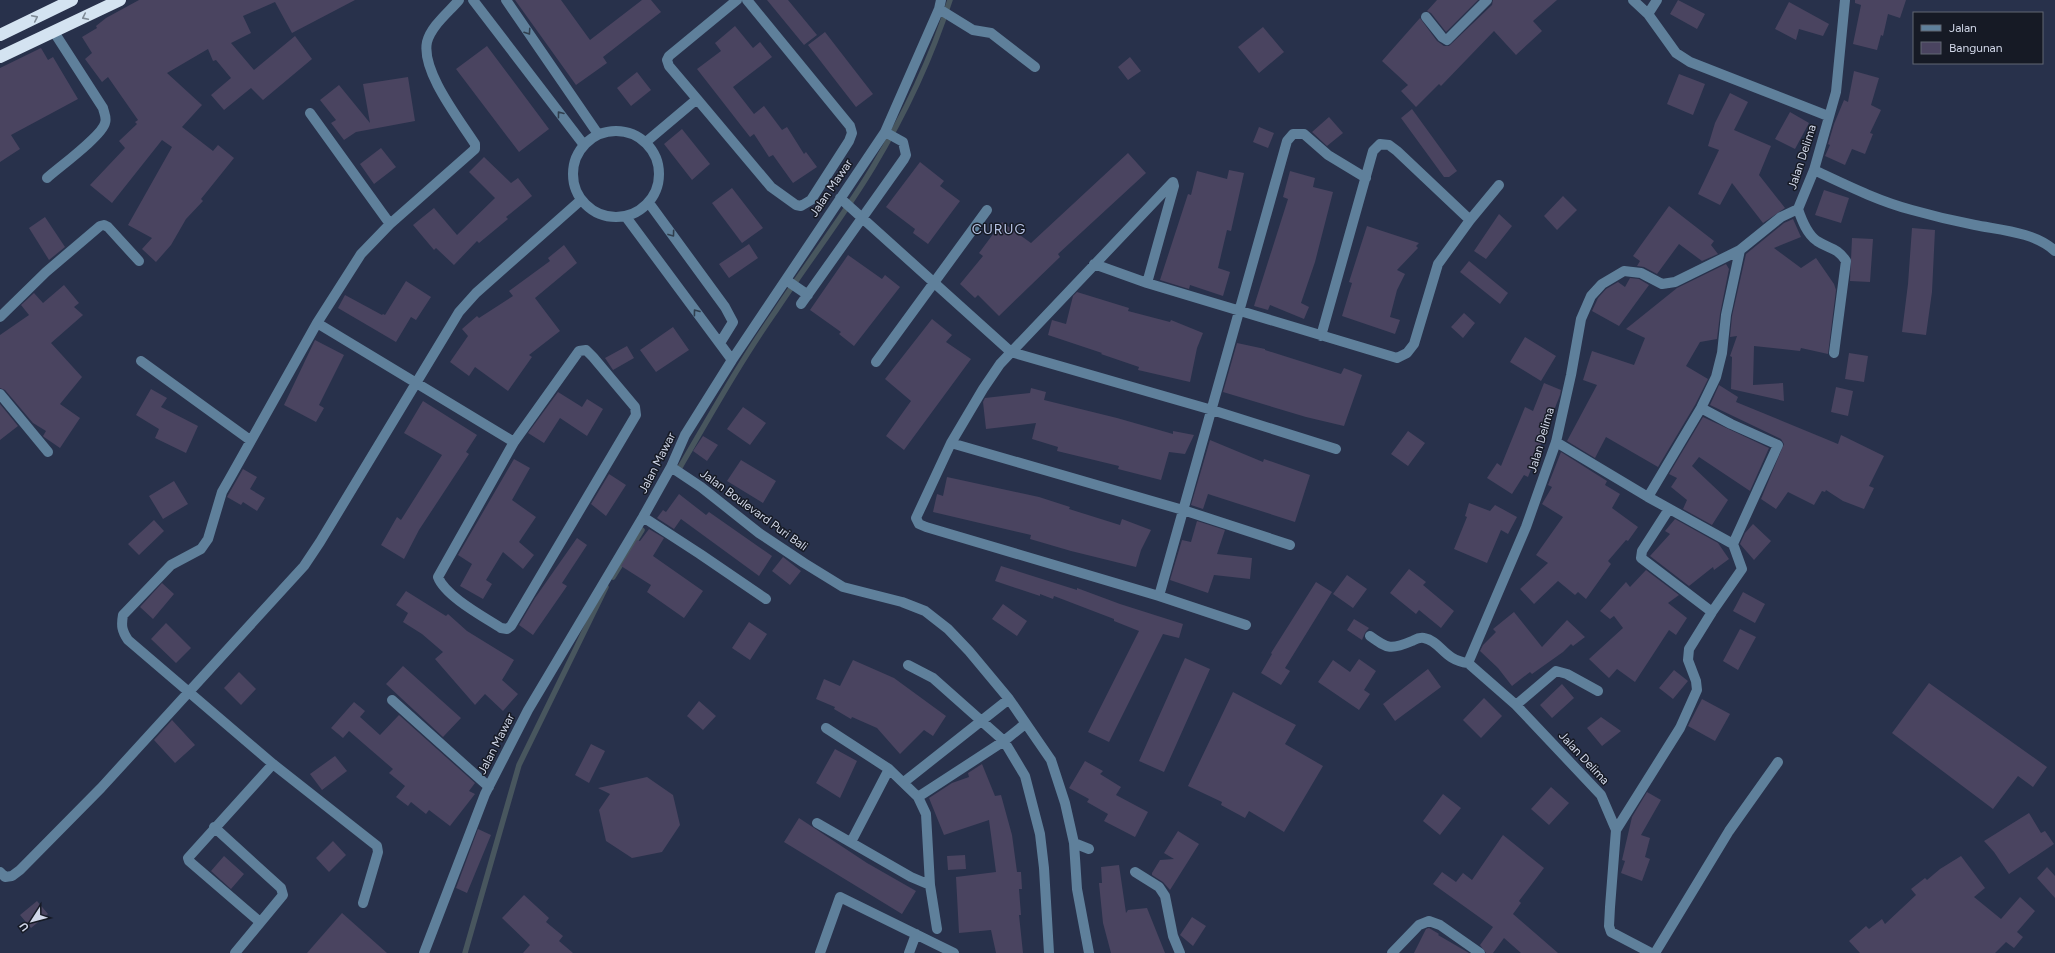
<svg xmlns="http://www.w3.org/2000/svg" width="2055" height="953" viewBox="0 0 2055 953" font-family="Figtree,sans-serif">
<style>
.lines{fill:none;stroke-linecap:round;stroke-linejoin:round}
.stream{stroke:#48565e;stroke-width:5.5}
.building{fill:#4a4460}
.minor{stroke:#5f809b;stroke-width:10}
.highway{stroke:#d4e3f1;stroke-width:12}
.oneway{stroke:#7e8995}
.oneway2{stroke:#303e4e}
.labels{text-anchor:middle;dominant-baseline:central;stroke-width:3;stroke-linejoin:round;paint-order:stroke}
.street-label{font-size:12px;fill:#d1d7e8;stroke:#161a25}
.quarter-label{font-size:14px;letter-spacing:1px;fill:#b9c5e6;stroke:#161a25}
</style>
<rect width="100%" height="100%" fill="#28314b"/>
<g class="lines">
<path class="stream" d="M679,469C710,416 740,362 775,312C807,263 843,217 873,167C905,114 931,59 950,0
M613,577L642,530
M465,953L519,765L606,587"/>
</g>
<path class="building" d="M139,0H355L292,33L275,2L243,16L251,33L231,43L254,70L295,36L312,59L263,100L251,88L224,110L211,95L231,78L216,60L213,61L208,49L167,73L202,105L182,127L213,151L218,145L234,158L201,199L203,201L186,219L171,245L156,262L142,249L152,238L128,225L172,147L162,140L112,203L90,185L125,148L119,141L137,124L135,122L138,120L108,77L102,82L85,59L92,53L82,37L97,28L96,26L106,18Z
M515,0H561L590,40L642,0H651L661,12L603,57L607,63L576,85Z
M767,0H788L817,35L804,45Z
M1437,0H1478L1446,32L1431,13L1427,11Z
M1493,0H1557L1533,21L1542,31L1516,55L1494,31L1441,86L1439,84L1416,107L1401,91L1408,85L1382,61L1420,18L1437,41L1444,46H1449L1492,5Z
M1678,0L1705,14L1697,29L1670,14Z
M1855,0H1906L1900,18L1888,14L1883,36L1881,35L1877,50L1853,44L1861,5L1855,3Z
M1789,2L1829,24L1823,36L1799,29L1796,40L1775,29Z
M735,26L753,48L760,42L772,57L733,87L754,114L764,106L782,130L787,127L804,154L806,152L817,167L793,183L773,155L769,157L754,134L750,137L697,69L721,51L715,43Z
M1263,27L1284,52L1259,73L1238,47Z
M825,32L873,94L856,107L808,45Z
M487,46L549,129L519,152L456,69Z
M41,48L48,60L53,57L78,99L11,135L20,149L0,162V68Z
M1130,57L1141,71L1128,80L1118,67Z
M1854,71L1879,78L1871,105L1881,110L1870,133L1873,134L1865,154L1852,149L1845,165L1825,156L1830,145L1828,144L1834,124L1844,100L1848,102Z
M637,72L651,90L631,106L617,88Z
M1679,74L1705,84L1693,115L1667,104Z
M408,77L415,121L356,132L344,140L331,123L336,120L320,100L339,85L370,123L363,84Z
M1730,93L1748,102L1734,130L1771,146L1759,175L1785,208L1763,223L1732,183L1720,205L1698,194L1719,150L1708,146L1715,123Z
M1412,109L1457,171L1449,177H1444L1401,118Z
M1790,112L1809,123L1795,149L1775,139Z
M1329,117L1343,133L1327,146L1312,132Z
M1259,127L1274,133L1268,148L1253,142Z
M682,129L710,164L692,180L664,144Z
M381,148L396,167L374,184L360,164Z
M1128,153L1146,173L1058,254L1060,257L999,316L978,295L975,298L960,284L983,256L979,253L1002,222L1031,243Z
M484,157L511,183L518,178L532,196L506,217L508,219L479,243L477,241L454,265L436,248L434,250L413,225L434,208L457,235L495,198L469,172Z
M920,162L944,181L940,186L960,201L928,244L913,233L915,229L886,207Z
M1229,170L1244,173L1231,231L1227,230L1218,268L1230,272L1223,296L1190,285L1189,289L1160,280L1188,194L1191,195L1197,171L1227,179Z
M1290,171L1315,178L1313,187L1333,192L1315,262L1301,303L1309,307L1304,319L1270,305L1268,310L1254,306L1288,199L1283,197Z
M732,188L763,228L742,243L712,203Z
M1824,190L1849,198L1841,223L1815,215Z
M1563,196L1577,210L1557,230L1544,216Z
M1669,206L1714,241L1711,245L1718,254L1702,261L1679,244L1657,274L1644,267L1637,266L1640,261L1633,256Z
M1499,214L1512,226L1486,259L1474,251Z
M45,217L65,247L49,260L29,228Z
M1793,219L1801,237L1774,248L1801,268L1816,258L1834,284L1836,290L1828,354L1801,348L1800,351L1754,346L1753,385L1783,383L1784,401L1731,389L1732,357L1730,356L1737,336L1730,337L1732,316L1746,254L1784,223Z
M1367,226L1419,243L1416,246L1418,248L1397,270L1405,274L1397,290L1390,317L1400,320L1395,334L1342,316L1352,283L1349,282Z
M1912,228L1935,230L1932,292L1926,335L1902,332L1908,284Z
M1852,238L1873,239L1870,282L1850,281Z
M749,244L758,258L729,278L719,264Z
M564,245L577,263L535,298L560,331L529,355L532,357L508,391L475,367L469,376L450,362L468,336L462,329L477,316L479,318L513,296L509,291L550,261L548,258Z
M848,255L882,279L885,275L900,287L854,346L839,334L841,332L810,310Z
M1469,261L1508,293L1500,304L1460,272Z
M1726,264L1729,269L1720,314L1717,339L1700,342L1686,366L1708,379L1695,405L1658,467L1606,437L1595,458L1567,441L1597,385L1583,380L1592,351L1634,365L1645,338L1626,329L1677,288Z
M1630,278L1639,279L1649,285L1619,326L1592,311L1598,298L1606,289L1618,282L1625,287Z
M406,281L431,297L416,320L411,317L396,342L338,308L345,295L382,315L383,314L385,315Z
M64,285L79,303L74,307L83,315L51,343L82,377L60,404L80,418L60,448L44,437L43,436L46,431L33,423L5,390L0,388V335L29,315L21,305L34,293L43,303Z
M1077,292L1129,308L1128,311L1170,322L1171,320L1203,333L1197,348L1190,382L1138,370L1139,367L1101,354L1102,353L1048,335L1052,320L1066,324L1073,296Z
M1464,313L1475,323L1463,338L1451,327Z
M932,319L952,335L946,342L971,359L904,450L886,436L911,401L885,379Z
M673,327L689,350L656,372L640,350Z
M1525,337L1556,356L1541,381L1510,362Z
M315,340L344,355L319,405L324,408L316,422L284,405Z
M1237,343L1265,349V350L1341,374L1344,368L1362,375L1344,426L1306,417L1223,392Z
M627,346L634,358L613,370L605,358Z
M1849,353L1868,356L1864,382L1845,379Z
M1544,383L1561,390L1560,395L1528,477L1524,475L1512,494L1487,478L1497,463L1501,466L1525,407L1533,411Z
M1719,385L1738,397L1736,402L1838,444L1841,435L1884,456L1869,486L1874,488L1864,509L1843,501L1826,490L1825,492L1822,491L1814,505L1788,492L1776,509L1761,499L1784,444L1781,439L1710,405Z
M1836,387L1853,391L1848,416L1831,412Z
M1031,388L1046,392L1044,400L1117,418L1173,434V431L1194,435L1185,454L1169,452L1161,480L1118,469L1119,466L1057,451L1058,447L1032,439L1036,423L986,429L983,402L985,398L1030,393Z
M151,389L167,398L161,407L198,426L186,453L155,438L159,429L136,415Z
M558,392L582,407L587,399L603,409L587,436L560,418L544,443L528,433Z
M423,401L477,435L466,452L469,454L419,530L404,559L381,545L397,517L401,520L442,455L404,433Z
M0,404L18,426L0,440Z
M743,407L766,423L750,445L727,429Z
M1703,417L1769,448L1750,491L1699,457L1692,466L1728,500L1712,525L1683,509L1687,500L1671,487L1677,478L1669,474Z
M1408,431L1425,443L1408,466L1391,454Z
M703,436L718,445L707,461L693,451Z
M1210,440L1263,462L1264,459L1310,475L1295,522L1208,494L1203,509L1191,505Z
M1561,452L1607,481L1605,485L1620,494L1612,508L1638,527L1628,541L1626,540L1608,561L1611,564L1586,599L1578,592L1575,595L1558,581L1534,604L1520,589L1548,563L1536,555L1563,517L1542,504L1552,487L1548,485Z
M514,459L530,468L512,500L536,517L519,542L534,555L523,569L503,552L486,580L492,584L483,599L460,586L472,564L458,555Z
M741,460L776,481L763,503L727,481Z
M243,469L257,477L250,489L265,498L257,511L243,502L241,505L227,497Z
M609,474L626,485L606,516L591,504Z
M947,477L1039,497L1070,507L1069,509L1120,525L1122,519L1151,530L1141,550L1136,567L1071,551L1030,539L1031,535L933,512L937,494L943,496Z
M174,481L188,504L163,519L149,496Z
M679,494L706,515L709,512L772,556L759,576L681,519L674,529L657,518L663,510L666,512Z
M1469,503L1490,511L1495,505L1517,517L1508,534L1501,530L1487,563L1454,549L1467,517L1465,516Z
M1675,519L1718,543L1729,559L1714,570L1713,567L1689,586L1650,556L1670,534L1665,531Z
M154,520L164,531L139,555L128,544Z
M1197,521L1225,530L1217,554L1252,558L1250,579L1214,575L1208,593L1170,580L1182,540L1191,542Z
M1753,524L1771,541L1754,560L1740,544L1745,533Z
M649,529L664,538L653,556L703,591L684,618L647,592L651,585L621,566L637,540L640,541Z
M577,538L587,545L562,583L567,586L533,635L519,625L535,598Z
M783,557L801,571L790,585L772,571Z
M1001,566L1077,590V588L1120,604L1183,624L1179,638L1163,634L1109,742L1088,732L1139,631L1114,621V619L1054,596L1053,599L1040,594V596L995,581Z
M1409,569L1426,582L1423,585L1454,611L1441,628L1419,610L1416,614L1390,593Z
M1646,570L1679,595L1668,603L1687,618L1676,635L1669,630L1635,682L1617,669L1609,678L1589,659L1623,628L1614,616L1610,619L1600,611L1626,582L1630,587Z
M1347,575L1367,589L1353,608L1333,594Z
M1316,582L1332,592L1285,668L1290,671L1281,685L1261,673L1272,654L1271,653Z
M162,583L174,594L153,619L140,607Z
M406,591L446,616L448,614L467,631L514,660L502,680L518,694L503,711L485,694L475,705L435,659L443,652L422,634L403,622L408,613L396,605Z
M1743,592L1765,604L1755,623L1733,611Z
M1003,604L1027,621L1017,636L992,619Z
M1514,612L1542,647L1567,620L1585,637L1573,646L1571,644L1563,652L1532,674L1530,672L1512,686L1498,668L1480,651L1483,645L1496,632L1493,629Z
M1354,619L1369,628L1365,633L1362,640L1347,630Z
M749,622L767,634L750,660L732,648Z
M166,623L191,648L176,663L151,639Z
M1740,629L1756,637L1738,670L1723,661Z
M1185,658L1210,669L1164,772L1139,761Z
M1359,659L1376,671L1364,690L1370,694L1359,710L1318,682L1333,660L1350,672Z
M853,660L894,678L946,716L933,736L924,730L900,754L877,728L852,717L851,719L834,709L835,707L816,699L824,679L840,686Z
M403,666L461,718L443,737L386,684Z
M1428,669L1441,687L1395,721L1383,704Z
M1674,670L1688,681L1673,699L1659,688Z
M239,672L256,689L241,705L224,688Z
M1929,683L2047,767L2033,787L2018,776L1993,809L1892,733Z
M1562,684L1574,698L1552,718L1540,705Z
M1233,692L1296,725L1285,744L1323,766L1284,832L1249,811L1245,818L1221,805L1222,802L1188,786Z
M1484,698L1502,716L1481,738L1463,720Z
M1702,699L1730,714L1715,741L1688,726Z
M699,701L716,716L703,730L687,716Z
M354,702L365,711L360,717L380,735L399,715L475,783L469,791L475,794L450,826L429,810L426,814L411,802L408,806L396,797L405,786L389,773L393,769L349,731L343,738L331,728Z
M1601,717L1621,731L1602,746L1587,728Z
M172,720L195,745L175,763L154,740Z
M591,744L605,751L589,783L575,775Z
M835,749L857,761L840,798L816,783Z
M335,756L347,771L322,790L310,774Z
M1085,761L1103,771L1100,774L1121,787L1116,795L1148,812L1135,837L1104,821L1108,814L1087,802L1089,799L1069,788Z
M982,764L995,796L1001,795L1012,835L1017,872H1021L1022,889H1019L1021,915H1019L1023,953H996L991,930L959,933L956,877L996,872L989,820L944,835L929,798L952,783L969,777L968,773Z
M647,777L673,795L680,825L662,852L632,858L606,841L599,810L610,794L598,788Z
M1551,787L1569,803L1549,825L1531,809Z
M1647,792L1661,800L1641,835L1650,838L1645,857L1650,859L1642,881L1621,873L1625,861L1622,860L1632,817Z
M1443,794L1461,808L1440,835L1423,821Z
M2029,813L2041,833L2045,831L2054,844L2009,874L1994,852L1984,841Z
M799,818L867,863L916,891L902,914L784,842Z
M478,829L491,835L467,893L456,888Z
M1178,831L1199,844L1170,890L1163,882L1152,875V873L1160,860L1174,859L1164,853Z
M1503,835L1544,868L1519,901L1521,903L1513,914L1558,953H1521L1504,938L1493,953H1486L1480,945L1493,927L1433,884L1442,872L1456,882L1463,873L1472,880Z
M333,841L346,855L329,872L316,858Z
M965,855L966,869L948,870L947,856Z
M224,856L244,874L231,889L211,871Z
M1961,856L1985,888L1974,897L2001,919L2020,897L2035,911L2017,932L2023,937L2014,948L2006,942L1995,953H1860L1849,941L1866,926L1869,929L1882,919L1885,924L1916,895L1911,889L1925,878L1927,880L1940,869Z
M1119,865L1126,913L1128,910L1147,908L1165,953H1111L1103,923L1099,883H1102L1101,867Z
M2047,867L2055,876V898L2037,878Z
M524,895L549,918L546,922L563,936L559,941L573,953H523L530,945L502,918Z
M37,901L48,914L31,928L20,915Z
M342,913L387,953H307Z
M1192,917L1206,926L1193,946L1180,935Z
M1429,928L1439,934L1438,935L1469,953H1414L1426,929Z"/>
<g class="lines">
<path class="minor" d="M473,0L584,145
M506,0L598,134
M1633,0L1648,14L1676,53L1690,62L1828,116
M939,9L973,30L991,33L1035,67
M1648,14L1657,0
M1426,17L1442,37L1447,40L1487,0
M697,99L771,187L796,205L801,206L811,200L849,141L852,133L850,126L747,0
M310,113L390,224
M573 174a43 43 0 1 1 86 0a43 43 0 1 1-86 0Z
M646,142L697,99L669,66L667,60L669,56L737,0
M1814,170C1846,185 1878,201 1912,210C1933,216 1954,221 1975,225C2000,230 2035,232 2055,251
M47,178C58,168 102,136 105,123C107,118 104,113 103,108L54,32
M840,198L1011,352L1212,410L1336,449
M649,203L725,307L733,322L720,343
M1798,209C1802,221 1807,234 1817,241C1829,249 1837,247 1846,261L1834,353
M626,217L732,360
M1094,264L1147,283L1397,358L1407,353L1414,344L1438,264L1470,220L1499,185
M786,280L808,295
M1147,283L1174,186L1173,182L1000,364L983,389L951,443L916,518L919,524L926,527L1159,596L1246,625
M801,304L904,159L906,155L903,142L885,132
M0,317L46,272L100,226L104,225L108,227L139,261
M317,323L514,442L579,351L586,350L593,357L635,407L636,415L511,626L507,629L501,628C484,617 445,596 438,577L514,442
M1321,336L1373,151L1380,144L1389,145L1397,151L1470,220
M141,361L250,440
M876,362L987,210
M0,394L48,452
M1556,442L1648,497L1701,408L1716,377L1722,353L1726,315L1740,250
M951,443L1183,510L1290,545
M671,467L701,487L759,533L804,563L843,587L902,602L925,611L948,629L969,651L1009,699L1051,760L1065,803L1074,843L1077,889L1089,953
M1648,497L1733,544
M1669,509L1642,551L1641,558L1712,612
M643,517L700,554L766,599
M1159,596L1287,141L1293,134H1304L1328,155L1366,178
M1370,636C1388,649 1391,650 1412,641C1416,639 1419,637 1424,638C1441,641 1443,660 1468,663
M908,665L933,678L1004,741L1025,776L1040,834L1044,868L1049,953
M392,700L489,787
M1516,705L1556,671L1567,674L1598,691
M826,728L889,769L851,842
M889,769L918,797L926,814L930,885L937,929
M904,782L1009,699
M918,797L1004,741L1025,724
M817,823L911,877L930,885
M214,827L281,888L283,895L235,953
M1616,830L1680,728L1697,690L1696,681L1688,660L1689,649L1712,612L1742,569L1733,544L1778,445L1731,424L1701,408
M1074,843L1089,849
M0,872L5,877L12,876L20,870L101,788L304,566L320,542L459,312L476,293L581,200
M1135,872L1159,887L1165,896L1173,936L1180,953
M363,903L378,852L377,846L273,764L128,640C122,631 121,626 123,615L171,565L201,549L208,539L222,492L230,478L317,323L361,254L390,224L475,149V144C459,119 421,71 427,42C431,26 449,12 459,0
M260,922L189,861L188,858L273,764
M424,953L485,794L528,710L643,517L671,467L685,435L732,360L885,132L939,9L941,0
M820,953L840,897L954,953
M909,953L916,934
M1392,953L1419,925L1429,921L1440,925L1480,953
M1651,953L1611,932L1609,926L1610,907L1616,830L1601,795L1516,705L1468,663L1526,527L1556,442L1571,375L1581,319L1591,296L1602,284L1624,271L1641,273L1662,284L1675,282L1740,250L1781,217L1798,209L1814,170L1836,92L1845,0
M1655,953L1729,831L1778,762"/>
<path class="highway" d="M0,35L72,0
M0,57L120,0"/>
</g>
<defs><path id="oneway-chevron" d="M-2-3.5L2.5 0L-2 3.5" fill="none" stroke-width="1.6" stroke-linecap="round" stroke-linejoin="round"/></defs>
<g class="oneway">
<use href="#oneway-chevron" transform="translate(85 17) rotate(154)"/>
<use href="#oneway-chevron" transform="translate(35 18) rotate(-26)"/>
</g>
<g class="oneway2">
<use href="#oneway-chevron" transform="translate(528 32) rotate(56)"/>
<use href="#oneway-chevron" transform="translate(560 114) rotate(-128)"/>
<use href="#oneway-chevron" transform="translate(672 234) rotate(54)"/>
<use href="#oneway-chevron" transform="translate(696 312) rotate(-127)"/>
</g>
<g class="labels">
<g class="street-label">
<text transform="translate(1802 157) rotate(-72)">Jalan Delima</text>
<text transform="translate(831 188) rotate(-56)">Jalan Mawar</text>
<text transform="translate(1541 440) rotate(-74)">Jalan Delima</text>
<text transform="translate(657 463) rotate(-63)">Jalan Mawar</text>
<text transform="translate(754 510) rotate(36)">Jalan Boulevard Puri Bali</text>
<text transform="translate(496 744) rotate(-63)">Jalan Mawar</text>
<text transform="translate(1584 758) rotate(47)">Jalan Delima</text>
</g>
<g class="quarter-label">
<text x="999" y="229">CURUG</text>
</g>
</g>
<rect x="1913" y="12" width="130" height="52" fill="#161a25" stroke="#616673"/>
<rect x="1921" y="25" width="20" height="6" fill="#5f809b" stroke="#616673"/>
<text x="1949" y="32" font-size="12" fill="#d1d7e8">Jalan</text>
<rect x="1921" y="42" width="20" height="12" fill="#4a4460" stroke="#616673"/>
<text x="1949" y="52" font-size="12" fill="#d1d7e8">Bangunan</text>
<g transform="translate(32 921) rotate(234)" stroke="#161a25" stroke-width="3" paint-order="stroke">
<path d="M0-3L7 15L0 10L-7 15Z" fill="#d1d7e8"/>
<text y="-6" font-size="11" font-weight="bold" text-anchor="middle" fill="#d1d7e8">U</text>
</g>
</svg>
